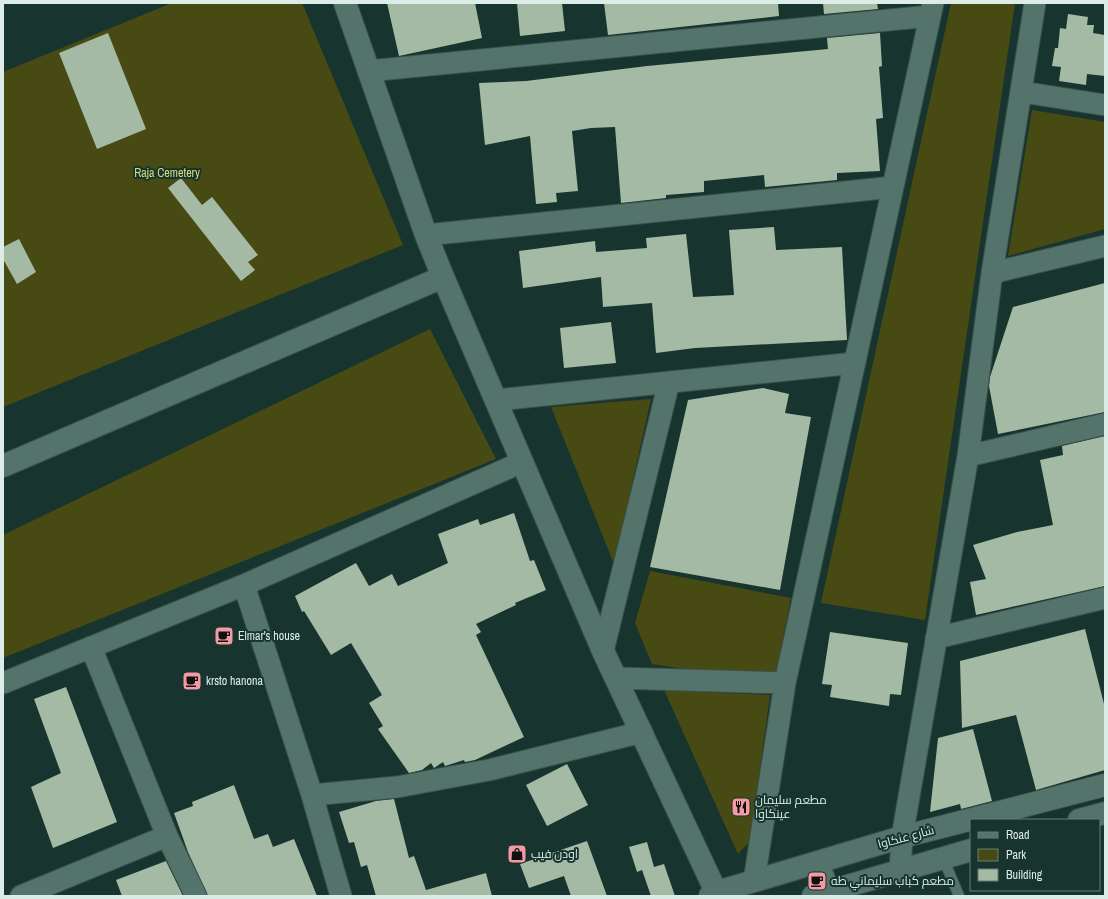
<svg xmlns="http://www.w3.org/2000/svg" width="1108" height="899" viewBox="0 0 1108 899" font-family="'Archivo Narrow',Cairo,sans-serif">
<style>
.green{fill:#484a14}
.building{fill:#a5baa4}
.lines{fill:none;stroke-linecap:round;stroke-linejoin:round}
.service-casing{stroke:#39524d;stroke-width:12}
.minor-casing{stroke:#39524d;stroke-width:23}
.tertiary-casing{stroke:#39524d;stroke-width:24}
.service{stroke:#54736b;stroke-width:10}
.minor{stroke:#54736b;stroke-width:21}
.tertiary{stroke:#54736b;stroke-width:22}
.labels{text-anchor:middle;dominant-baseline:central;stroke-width:4;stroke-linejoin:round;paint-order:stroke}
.park-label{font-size:12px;fill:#d7dc7a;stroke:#17352e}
.poi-label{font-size:12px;fill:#dcede8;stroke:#17352e;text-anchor:start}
.street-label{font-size:12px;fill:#dcede8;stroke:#17352e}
</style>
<rect width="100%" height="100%" fill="#17352e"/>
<path class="green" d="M172,3H302L403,245L3,407V72Z
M951,3H1015L925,620L821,603Z
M1032,110L1105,122V229L1008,256Z
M430,329L496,459L3,658V535Z
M651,399L614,564L551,407Z
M650,571L791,598L774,683L652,664L635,623Z
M664,690L770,695L750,841L738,854Z"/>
<path class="building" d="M387,3H475L482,38L399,56Z
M517,3H562L565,31L520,36Z
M604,3H778L779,16L608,35Z
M823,3H877L878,9L824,14Z
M1068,14L1088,17L1087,25H1094L1093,33L1105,35V76L1087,74L1086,85L1059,81L1061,67L1052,66L1055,48H1058L1060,28L1066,29Z
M108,33L146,129L97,149L59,53Z
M880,33L882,66L879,67L883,118L876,119L880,171L837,173V180L765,187L764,175L704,181V192L666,195V198L621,203L615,127L591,128L572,131L578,191L556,193L557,202L536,204L530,136L485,145L479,83L526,81L647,66L828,49L827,38Z
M181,178L202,205L212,197L258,255L248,262L255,270L241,281L168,188Z
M774,227L776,250L842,247L847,340L695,348L656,353L652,303L603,307L601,277L523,288L519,251L595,241L596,252L647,248L646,238L686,234L693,297L734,295L729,230Z
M19,239L36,272L17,284L3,259V247Z
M1105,283V412L998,434L989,386L990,377L1013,307Z
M611,322L616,363L564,368L560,328Z
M763,388L789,394L785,413L811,417L780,590L650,567L688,400Z
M1105,436V586L976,615L970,582L986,579L973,545L1017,532L1053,525L1040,460L1063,455L1062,446Z
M514,513L530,561L534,560L546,590L515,603L516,605L476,624L481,632L476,635L524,737L475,760L465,762L464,760L445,766L443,762L434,768L431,763L422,770L409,773L378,729L383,726L369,703L382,695L351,643L331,655L304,611L302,612L295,596L356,563L369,586L392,574L398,586L448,563L438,534L478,519L480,525Z
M1085,629L1105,708V770L1036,790L1016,715L962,728L960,661Z
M830,632L908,643L901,695L890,694L889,706L830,697L832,685L822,684Z
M66,687L117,822L53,848L31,787L61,773L34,699Z
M973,729L992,801L961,809L960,804L930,812L938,738Z
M567,764L588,805L547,826L526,785Z
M234,785L254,839L268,834L273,847L294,839L317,896H208L188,852L174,813L193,806L192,802Z
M394,799L409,858L414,856L426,890L486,873L492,896H376L367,865L361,867L354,842L349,843L339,812L376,801Z
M587,841L607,896H571L564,876L529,888L520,864Z
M647,842L654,867L664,864L675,896H651L642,870L637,872L629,847Z
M166,861L183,896H122L116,880Z"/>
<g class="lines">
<defs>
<path id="service" d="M943,858L959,896"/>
<path id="minor" d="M368,71L930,16
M1022,92L1105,105
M426,235L893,187
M992,273L1105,246
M497,400L855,363
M968,456L1105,424
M244,585L312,795L341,896
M936,638L1105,598
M91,647L167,836
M603,651L669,382
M617,678L785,683
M3,683L244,585L522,462
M312,795L397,787L489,770L642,732
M818,862L831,896
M900,871L902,837L968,456L992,273L1035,3
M754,881L785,683L933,3
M21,896L167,836L196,896"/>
<path id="tertiary" d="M345,3L426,235L443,277L603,651L718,896
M3,466L443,277
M1079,820L1105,813
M710,896L717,892L902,837L1105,785
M813,896L971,850"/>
</defs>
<use href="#service" class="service-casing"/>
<use href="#minor" class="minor-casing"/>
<use href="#tertiary" class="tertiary-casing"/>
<use href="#service" class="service"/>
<use href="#minor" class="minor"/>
<use href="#tertiary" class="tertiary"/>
</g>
<defs>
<symbol id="cafe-square" viewBox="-11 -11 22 22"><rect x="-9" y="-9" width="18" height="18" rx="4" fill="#f49aa4" stroke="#17352e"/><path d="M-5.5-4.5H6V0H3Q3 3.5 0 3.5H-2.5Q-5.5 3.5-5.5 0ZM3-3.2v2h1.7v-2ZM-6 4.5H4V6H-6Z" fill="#111"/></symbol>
<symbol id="restaurant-square" viewBox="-11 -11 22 22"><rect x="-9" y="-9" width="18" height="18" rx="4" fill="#f49aa4" stroke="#17352e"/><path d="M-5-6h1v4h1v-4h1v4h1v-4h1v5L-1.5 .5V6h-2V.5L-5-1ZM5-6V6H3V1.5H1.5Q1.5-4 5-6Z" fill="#111"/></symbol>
<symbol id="shop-square" viewBox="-11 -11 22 22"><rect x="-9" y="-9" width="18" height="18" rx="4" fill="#f49aa4" stroke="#17352e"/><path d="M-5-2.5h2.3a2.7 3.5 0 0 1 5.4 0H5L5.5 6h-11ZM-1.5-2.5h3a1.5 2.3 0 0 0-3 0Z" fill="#111"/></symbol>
</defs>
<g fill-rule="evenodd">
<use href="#cafe-square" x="213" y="625" width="22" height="22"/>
<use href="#cafe-square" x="181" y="670" width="22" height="22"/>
<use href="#restaurant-square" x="730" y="796" width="22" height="22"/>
<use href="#shop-square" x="506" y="843" width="22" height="22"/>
<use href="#cafe-square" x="806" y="870" width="22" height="22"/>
</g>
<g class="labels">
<g class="park-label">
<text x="167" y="173">Raja Cemetery</text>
</g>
<g class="poi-label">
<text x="238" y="636">Elmar's house</text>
<text x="206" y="681">krsto hanona</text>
<text x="755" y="800">مطعم سليمان<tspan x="755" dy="14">عينكاوا</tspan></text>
<text x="531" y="854">اودن فيب</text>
<text x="831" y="881">مطعم كباب سليماني طه</text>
</g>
<g class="street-label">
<text transform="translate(906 837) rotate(-15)">شارع عنكاوا</text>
</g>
</g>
<rect width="1108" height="899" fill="none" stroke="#dcede8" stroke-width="8"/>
<rect x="970" y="819" width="130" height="72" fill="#17352e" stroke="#667f78"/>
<rect x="978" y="832" width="20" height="6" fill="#54736b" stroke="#667f78"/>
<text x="1006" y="839" font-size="12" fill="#dcede8">Road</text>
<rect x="978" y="849" width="20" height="12" fill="#484a14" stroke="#667f78"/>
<text x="1006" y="859" font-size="12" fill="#dcede8">Park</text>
<rect x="978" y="869" width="20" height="12" fill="#a5baa4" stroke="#667f78"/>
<text x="1006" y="879" font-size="12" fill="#dcede8">Building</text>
</svg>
